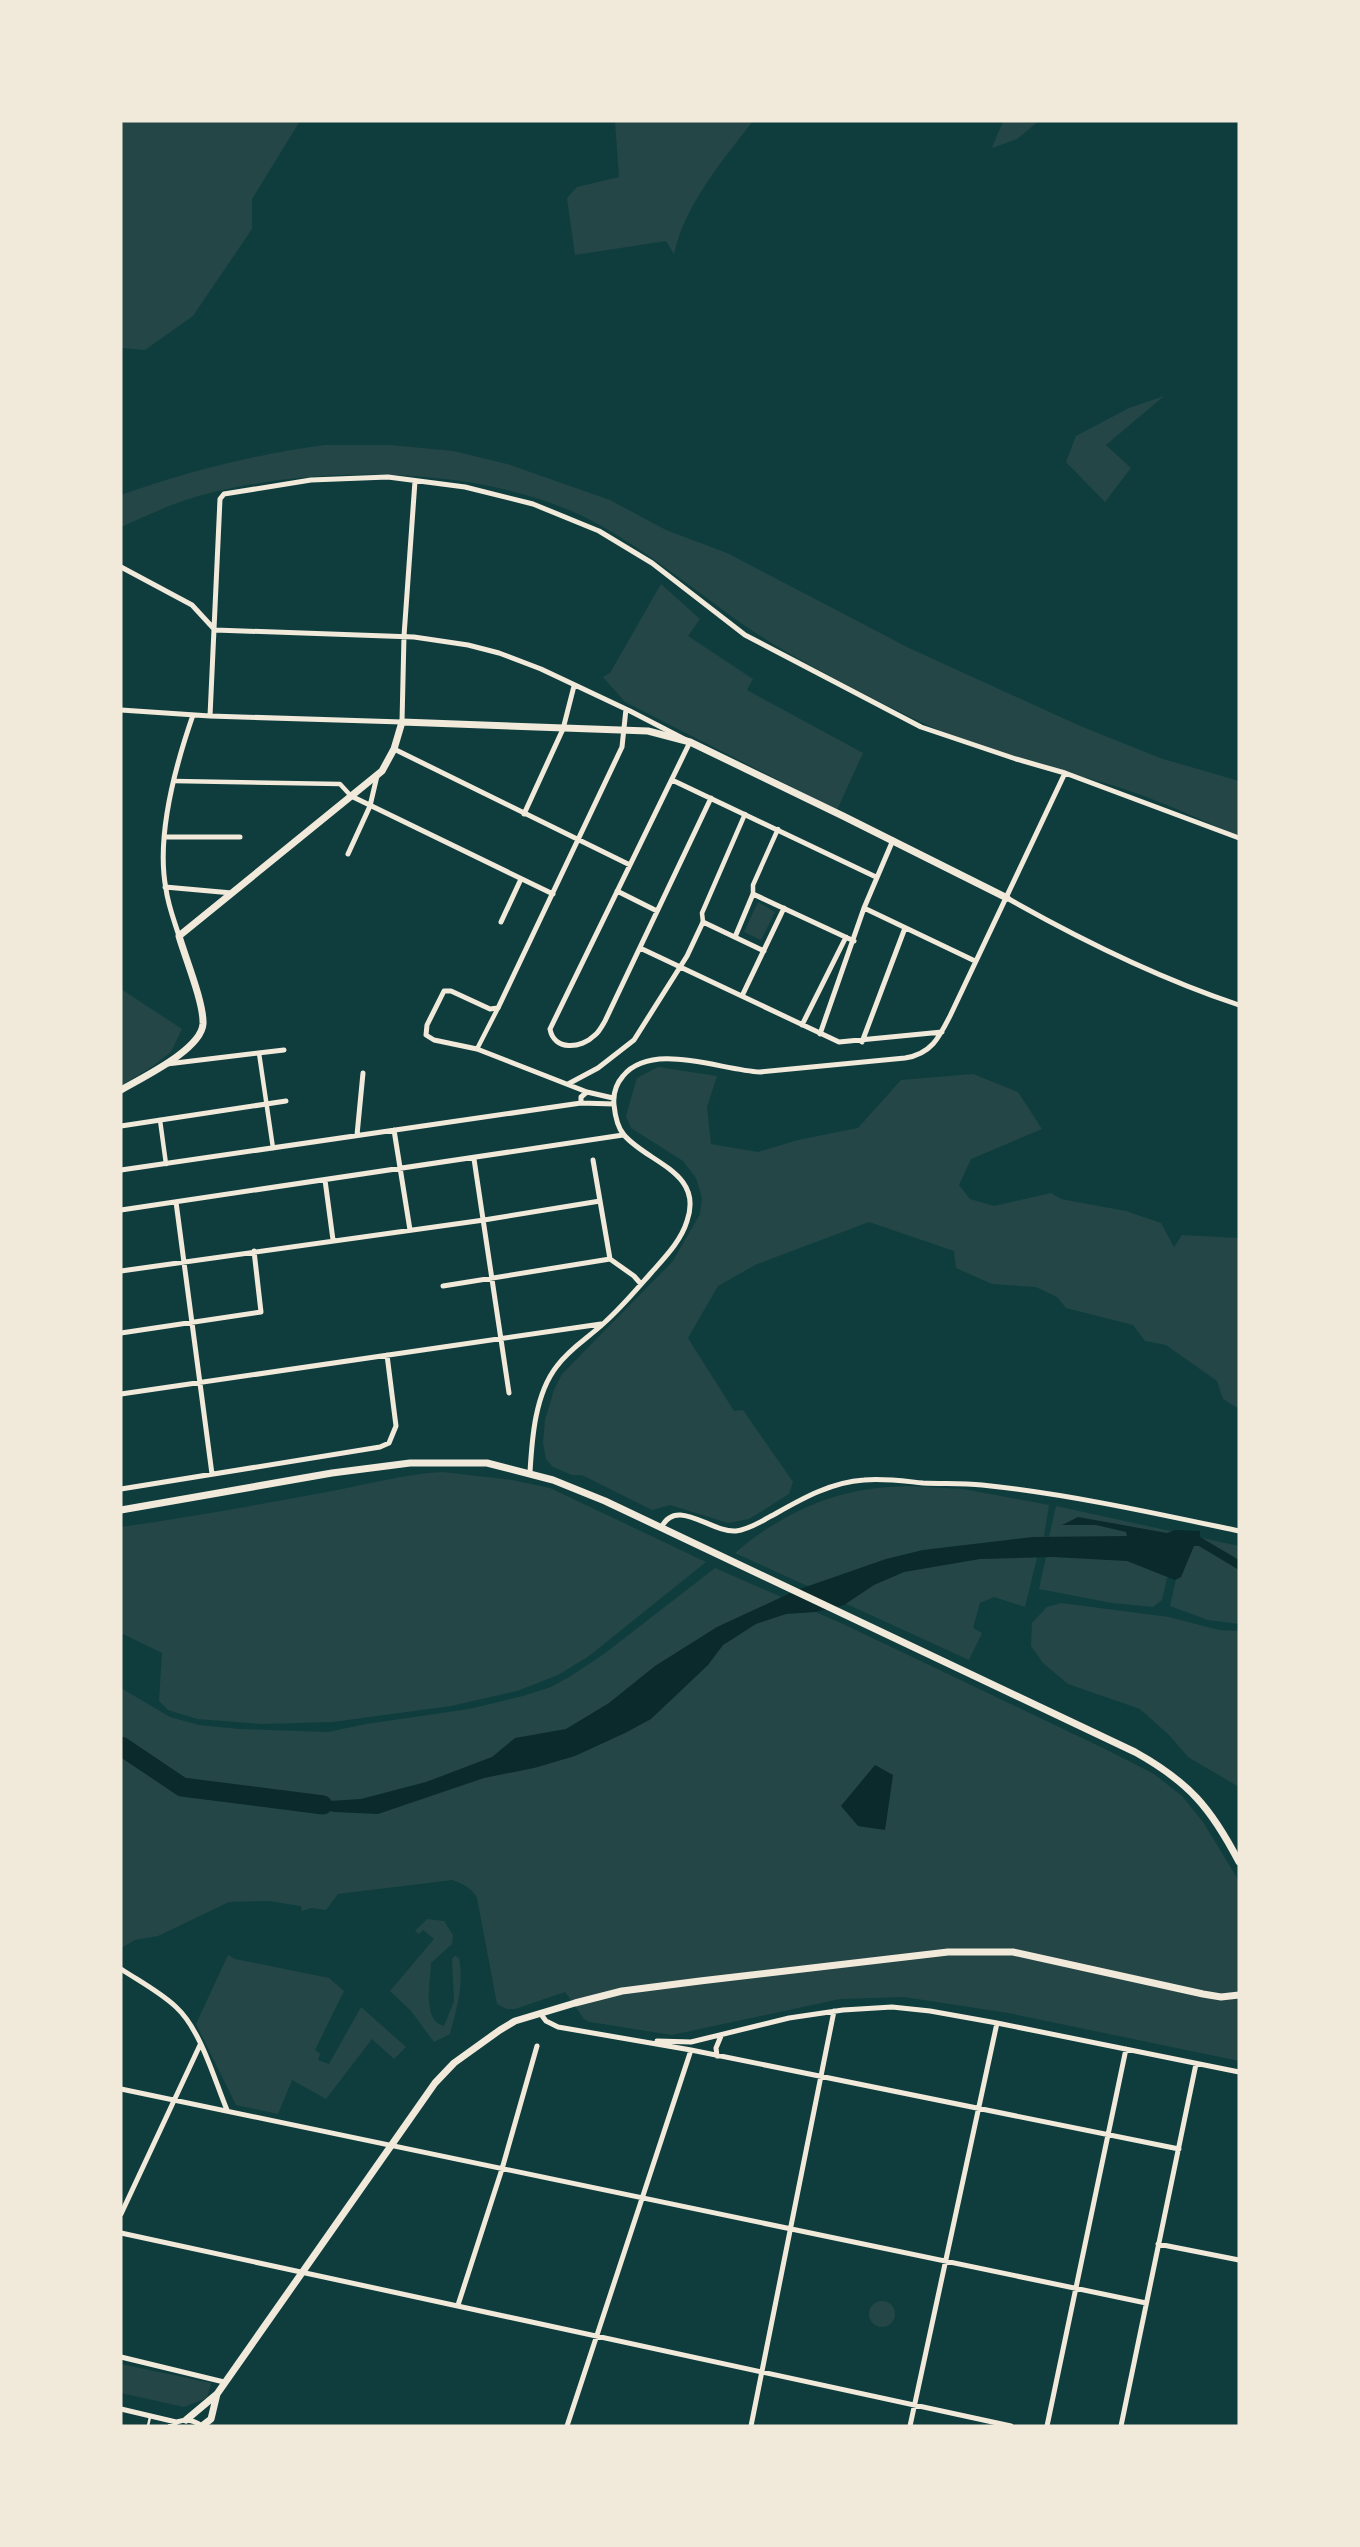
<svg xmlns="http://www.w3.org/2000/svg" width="1360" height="2547" viewBox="0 0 1360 2547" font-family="'Libre Baskerville',serif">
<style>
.green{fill:#244646}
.water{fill:#0a2a2b}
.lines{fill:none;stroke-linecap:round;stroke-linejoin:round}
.river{stroke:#0a2a2b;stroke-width:19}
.service{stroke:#f1e9da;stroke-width:2.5}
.pedestrian{stroke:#f1e9da;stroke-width:4.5}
.minor{stroke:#f1e9da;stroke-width:5}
.tertiary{stroke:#f1e9da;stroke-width:7}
</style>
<rect width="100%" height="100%" fill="#0f3d3e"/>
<path class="green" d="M121,121H300L252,199V229L193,316L145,350L121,348Z
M615,121H753C723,160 685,204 674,254L666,241L575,255L567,198L577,187L619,177Z
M1003,121H1039L1017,139L992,148Z
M1164,396L1106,445L1131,468L1105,502L1066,462L1076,436L1129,408Z
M324,445H390L453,451L507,464L610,500L666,530L727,553L909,648L1078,725L1160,758L1239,781V837C1202,820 1165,803 1127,790C1083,775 1036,767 992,751C949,736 906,716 865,694C822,672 778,649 738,621C692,588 648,552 598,524C491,465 323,464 206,494C177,501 148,515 121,527V495C189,471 252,455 324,445Z
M661,584L700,619L688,636L753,679L747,690L863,753L837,810L625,702L603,677L610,673Z
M758,902L775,912L761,940L744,932Z
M121,989L182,1029L171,1052L153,1066L121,1086Z
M658,1067L717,1076L707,1107L711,1144L758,1152L798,1140L858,1128L901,1080L973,1074L1018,1092L1042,1129L971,1159L959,1185L970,1199L994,1206L1051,1193L1061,1199L1126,1211L1161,1223L1174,1247L1182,1235L1239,1238V1409L1223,1399L1217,1381L1166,1345L1145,1341L1133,1325L1066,1308L1057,1297L1036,1287L992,1284L956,1268L954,1251L869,1222L755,1265L718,1286L688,1338L734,1411L743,1410L793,1482L789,1494L749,1519L728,1523L670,1505L652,1510L582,1475H572L553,1467L546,1459L543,1443L545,1420L554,1390L562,1374L673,1261L700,1214L702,1198L696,1178L683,1161L631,1128L626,1116L637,1078Z
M443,1472L512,1480L550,1488L706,1562L589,1656L558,1675L517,1691L451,1706L333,1722L262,1724L197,1719L168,1710L159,1701L162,1653L123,1634L121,1637V1527C191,1517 262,1504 332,1491C369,1484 405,1474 443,1472Z
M908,1486L963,1489L1049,1505L1044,1536L1049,1537L1056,1506L1239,1546V1624L1208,1620L1170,1606L1176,1579L1174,1574L1167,1578L1162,1600L1153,1607L1112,1603L1039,1589L1046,1557L1038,1554L1025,1607L994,1597L980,1603L973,1628L982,1633L969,1660L735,1553C766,1526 808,1502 849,1493C868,1488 888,1487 908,1486Z
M715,1568L843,1624L1105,1749L1154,1774L1182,1796L1203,1822L1239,1881V2061L1008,2013L904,1997L840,1999L672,2035L590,2022L584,2019L565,1992L515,2009H507L497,2004L477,1898C472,1888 463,1884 452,1880L338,1894L326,1910L311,1908L302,1911L301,1906L268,1901L229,1902L158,1936L135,1940L121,1948V1688L170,1717L199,1725L239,1729L328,1732L366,1724L469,1709L523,1696L551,1687L571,1676L604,1654Z
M1061,1603L1169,1617L1219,1630L1239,1631V1787L1188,1757L1169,1735L1140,1709L1068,1684L1043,1663L1031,1646L1032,1623L1047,1607Z
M427,1919L444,1921L453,1935L452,1944L431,1963C431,1981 421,2020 444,2026L454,2001L452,1959L455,1956L459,1958C464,1986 457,2007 450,2034L434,2042L411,2011L390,1991L434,1939L423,1930L419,1934L415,1931Z
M228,1955L235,1959L329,1978L344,1991L315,2050L320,2054L318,2060L329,2064L361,2007L406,2047L394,2059L372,2039L326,2099L292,2080L278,2114L236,2105L196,2024Z
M869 2314a13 13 0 1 1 26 0a13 13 0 1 1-26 0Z
M121,2364L211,2383L207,2398L184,2407L121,2393Z"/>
<path class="water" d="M1078,1517L1167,1533L1175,1530L1200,1531V1537L1239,1560V1570L1199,1546H1194L1181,1577L1175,1580L1127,1561L1053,1557L980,1559L904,1572L874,1585L844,1605L815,1612L786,1614L756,1624L723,1645L708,1665L651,1719L625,1733L575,1756L534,1768L484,1778L378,1814L334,1812L298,1803L361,1799L426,1782L492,1757L515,1738L566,1729L609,1703L655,1666L717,1627L797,1590L886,1559L923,1550L1033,1537L1127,1536L1126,1532L1096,1525H1062Z
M875,1765L893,1775L885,1830L858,1826L841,1806Z"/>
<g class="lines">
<path class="river" d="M121,1746L182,1787L323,1805"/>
<path class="service" d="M148,2426L150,2417"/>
<path class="pedestrian" d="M174,781L340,784L351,796
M753,894V885L778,829
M703,922L702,913L745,814
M477,1049L498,1008
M259,1053L273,1148
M160,1120L166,1164"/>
<path class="minor" d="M121,567L192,605L215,630
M215,630L414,637L468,645L499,653L541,669L630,711L690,742L550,1029C554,1051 581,1049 595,1035C599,1032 602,1026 605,1021L711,798
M121,710L210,716L402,722L404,636L415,481
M210,716L220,499L224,494L311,480L388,477L465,487L533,504L599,531L652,563L745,635L921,727L1016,759L1065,773L1239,838
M394,749L630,865
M672,780L876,877
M351,796L553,894
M524,814L563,729L574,686
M165,837H240
M348,854L370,806L377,776
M165,887L232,893
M617,891L657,911
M1007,898C1081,940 1158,978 1239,1005
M864,908L975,961
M501,922L521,879
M179,936C174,920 168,905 166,889C156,837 176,764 193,715
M735,937L753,894L854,941
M640,948L839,1042L942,1032
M742,996L784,908
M802,1025L846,937
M820,1034L864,908L893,840
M862,1042L905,928
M167,1064L284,1050
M568,1084L598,1068L634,1040L687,956L703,922L764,951
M587,1092L477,1049L434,1040L426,1035L427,1025L444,991H451L490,1009L498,1008L622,747L626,709
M581,1103L614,1104
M121,1126L286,1101
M394,1130L410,1230
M357,1135L363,1073
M474,1159L509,1393
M593,1160L610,1259
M121,1170L581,1103V1097L587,1092L613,1098
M325,1180L333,1240
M176,1202L212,1474
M121,1210L623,1135
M121,1271L484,1220L600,1201
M443,1286L610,1259L634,1276L641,1284
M121,1333L261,1312L254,1251
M121,1394L601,1324
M530,1472C532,1438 535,1394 557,1366C570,1348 588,1338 604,1323C621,1308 636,1290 651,1273C665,1257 681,1241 687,1221C704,1172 648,1163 624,1135C617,1127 615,1115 614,1105C613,1095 616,1084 623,1076C652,1041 720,1070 760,1072L905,1058C931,1054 939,1038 950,1016L1065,773
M121,1489L380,1447L389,1443L396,1426L387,1355
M661,1528C676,1496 711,1533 736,1531C751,1529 763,1520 775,1514C803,1498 832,1482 864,1480C884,1478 903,1481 923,1483C943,1484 962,1483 982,1485C1068,1494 1154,1513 1239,1531
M121,1969C139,1981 160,1992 176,2007C201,2030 214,2079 227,2110
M540,2013L546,2021L558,2027L691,2050L1179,2149
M657,2041L691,2042L789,2018L843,2010L892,2007L930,2011L997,2023L1239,2072
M717,2056L716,2048L721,2036
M121,2089L1146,2303
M121,2214L200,2045
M121,2233L1011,2426
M1158,2244L1239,2260
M458,2305L502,2169L537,2046
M121,2357L224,2382
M121,2409L176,2422
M170,2426C181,2418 191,2418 202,2426
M567,2426L691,2050
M751,2426L834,2011
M910,2426L997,2023
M1047,2426L1126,2049
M1121,2426L1196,2064"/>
<path class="tertiary" d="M121,1090C141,1078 201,1050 203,1024C204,1003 185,957 179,936L382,771L394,749L402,722L648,731L690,742L843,816L1007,898
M121,1510L332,1473L410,1463H487L553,1480L605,1501L1135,1752C1189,1782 1211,1808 1239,1862
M186,2420L217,2394L435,2083L454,2063L500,2030L515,2021L575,2003L622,1991L700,1981L948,1952H1013L1203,1994L1221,1997L1239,1995
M202,2426L211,2419L217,2394"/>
</g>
<rect width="1360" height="2547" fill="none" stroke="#f1e9da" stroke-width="245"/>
</svg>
